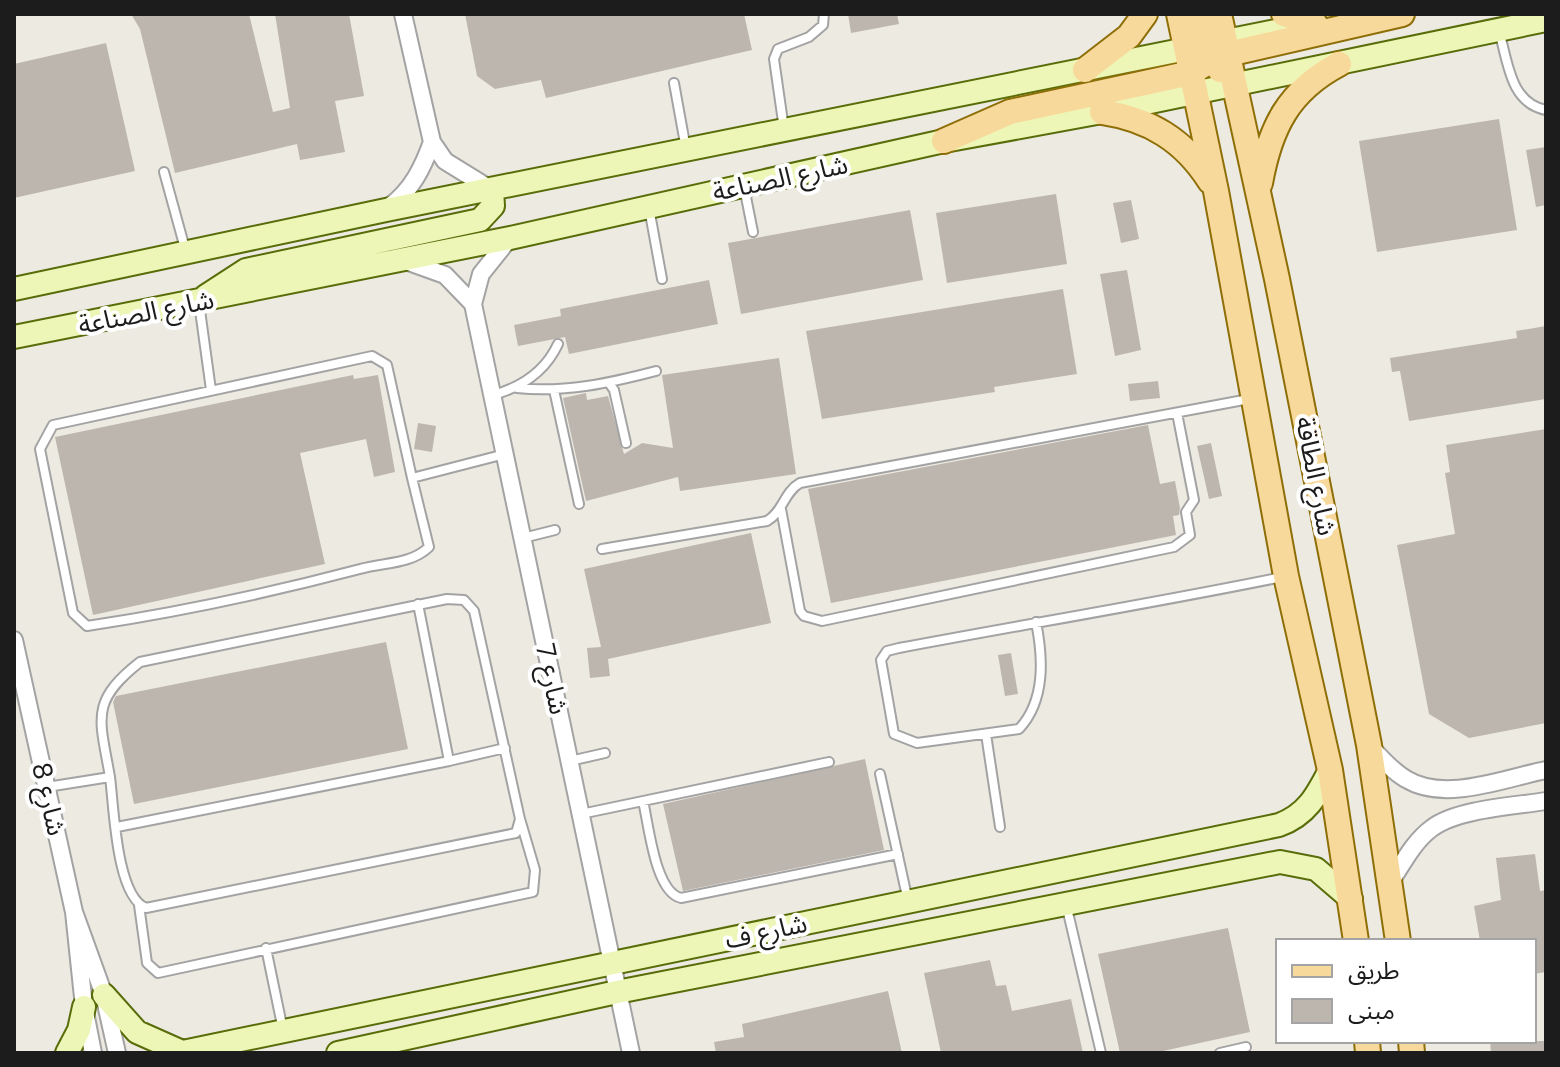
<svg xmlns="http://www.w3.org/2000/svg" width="1560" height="1067" viewBox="0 0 1560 1067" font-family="Poppins,'Noto Sans Arabic',sans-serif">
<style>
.building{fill:#bdb6ae}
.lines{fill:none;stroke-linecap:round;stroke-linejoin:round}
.lane-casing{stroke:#a3a3a3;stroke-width:12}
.street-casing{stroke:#a3a3a3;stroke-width:20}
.secondary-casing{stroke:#586d09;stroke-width:26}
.primary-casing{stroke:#8e6e06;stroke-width:28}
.lane{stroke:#fff;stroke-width:8}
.street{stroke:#fff;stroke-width:16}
.secondary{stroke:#edf6b6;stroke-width:22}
.primary{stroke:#f8d99c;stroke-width:24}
.labels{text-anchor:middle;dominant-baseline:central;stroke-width:8;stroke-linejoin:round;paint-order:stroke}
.street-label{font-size:26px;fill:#1c1c1c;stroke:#fff}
</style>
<rect width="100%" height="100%" fill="#edeae2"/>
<path class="building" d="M131,14H249L273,112L290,108L275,14H349L364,96L335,101L345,152L300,160L297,144L175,173L140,29Z
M465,14H744L752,50L546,98L541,80L495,89L477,76Z
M848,14H897L899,24L851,33Z
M106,43L135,171L14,198V64Z
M1499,119L1517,230L1377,252L1359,141Z
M1546,147V205L1536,207L1526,150Z
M1056,194L1067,264L947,283L936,213Z
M1131,200L1139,239L1121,243L1113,203Z
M910,210L923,280L741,314L728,243Z
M1127,270L1141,350L1115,356L1100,274Z
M709,280L718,324L569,354L565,337L518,346L514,325L561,316L560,309Z
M1063,289L1077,374L994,387L995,392L822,419L806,331Z
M1546,326V399L1409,421L1400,371L1392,372L1390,358L1517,338L1516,331Z
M779,358L796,474L680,491L678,477L586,501L563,398L586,393L587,400L608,396L624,454L642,443L673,448L662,375Z
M353,375L354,379L378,375L395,472L374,477L366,439L300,453L325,564L93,615L55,437Z
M1158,381L1160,398L1130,401L1128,384Z
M418,423L436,426L432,452L414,449Z
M1148,425L1160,484L1175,481L1180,508L1179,515L1173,516L1176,535L831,603L808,489Z
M1546,429V723L1469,738L1429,714L1397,545L1455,534L1445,473L1450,472L1446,445Z
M1211,443L1222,496L1209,499L1197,446Z
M751,533L771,623L608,659L610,676L590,678L587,648L601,647L584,569Z
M386,642L408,749L134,804L113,702L116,696Z
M1011,653L1018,694L1005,696L998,655Z
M865,759L884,850L683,891L663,804Z
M1535,854L1540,891L1546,890V972L1534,974V941H1480L1474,906L1501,900L1496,858Z
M1228,928L1250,1032L1154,1053H1120L1098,954Z
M990,960L996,986L1006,985L1012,1011L1071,999L1083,1053H941L924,973Z
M888,991L902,1053H716L714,1042L744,1037L742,1024Z
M1490,1041H1546V1053H1491Z"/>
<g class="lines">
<defs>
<path id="lane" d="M1499,31C1508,62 1510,103 1546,110
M674,83L686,149
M784,129L774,59L778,49L809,37L823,25L824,14
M164,172L186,252
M744,187L753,232
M649,208L662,279
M199,303L211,390
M609,383L614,390L626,443
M517,388C565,393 610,383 656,371
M554,390L579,504
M493,395C522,387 545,372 558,344
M412,478L429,547C410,565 384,562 360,569C269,593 180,612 87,626L73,613L40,449L53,425L372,356L387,365L412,478L505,454
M781,509L800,611L804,616L822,621L1174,547L1190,535L1186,512L1194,500L1177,413
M523,538L555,530
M602,549L767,521C783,512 784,492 800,483L1249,399
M1036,622C1043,657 1046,700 1019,729L917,743L894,734L881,660L887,651L899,648C1026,624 1155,603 1282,577
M986,734L1000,827
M449,761L505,748
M570,761L605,753
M880,774L908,901
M47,787L110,777C100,719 89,702 140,662L447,599L464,600L474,611L520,819L516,833L146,908C116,896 114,807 110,777
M643,801C649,826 655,892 681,898L898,854
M581,814L829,762
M117,827L449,761L418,604
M1066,904L1101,1053
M139,905L147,963L158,973L533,892L535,870L520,819
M266,948L283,1030
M1220,1053L1246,1047"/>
<path id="street" d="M403,14L432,142L445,161L492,190
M390,206C412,190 423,167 432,142
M509,239L481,274L473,304L631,1053
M406,261L445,275L473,304
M14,640L74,912
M1369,745C1380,757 1392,771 1406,779C1445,803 1505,778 1546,770
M1391,881C1403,863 1414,841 1432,828C1457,809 1515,806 1546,801
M93,1053L84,1007L74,912L104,995L117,1053"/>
<path id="secondary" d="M14,289L386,210L1306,25
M206,296L246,270L480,220L493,206L492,190
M14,337L510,238L944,141L1102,112L1546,20
M104,995L137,1032L182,1052
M67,1053L79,1030L84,1007
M178,1053L1279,825C1307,815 1317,795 1330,770
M338,1053L617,992L1280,862L1316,869L1351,899"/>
<path id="primary" d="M1179,14L1216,191L1286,576L1330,770L1356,941
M1196,14L1207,52L1220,70
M1219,14L1277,279L1369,745L1398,941
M1284,14L1315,24
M1217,62L1228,54L1402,14
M1085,70L1129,36L1145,14
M1102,112C1149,119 1184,140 1210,181
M944,141L1010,112L1191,73L1211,60L1224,40
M1260,183C1270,128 1288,91 1339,64
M1367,1041L1368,1053
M1411,1041L1412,1053"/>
</defs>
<use href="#lane" class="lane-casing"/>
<use href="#street" class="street-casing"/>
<use href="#secondary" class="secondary-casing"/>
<use href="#primary" class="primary-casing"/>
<use href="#lane" class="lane"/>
<use href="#street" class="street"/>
<use href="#secondary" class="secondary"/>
<use href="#primary" class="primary"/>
</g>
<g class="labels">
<g class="street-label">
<text transform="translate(780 178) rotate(-12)">شارع الصناعة</text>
<text transform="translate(146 312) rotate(-11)">شارع الصناعة</text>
<text transform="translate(1316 476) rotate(79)">شارع الطاقة</text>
<text transform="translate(552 679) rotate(78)">شارع 7</text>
<text transform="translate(49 799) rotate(77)">شارع 8</text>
<text transform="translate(766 931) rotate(-12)">شارع ف</text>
</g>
</g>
<rect width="1560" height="1067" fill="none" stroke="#1c1c1c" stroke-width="32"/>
<rect x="1276" y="939" width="260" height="104" fill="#ffffff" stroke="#a4a4a4" stroke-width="2"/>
<rect x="1292" y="965" width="40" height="12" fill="#f8d99c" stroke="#a4a4a4" stroke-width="2"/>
<text x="1348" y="979" font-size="24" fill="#1c1c1c">طريق</text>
<rect x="1292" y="999" width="40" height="24" fill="#bdb6ae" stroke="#a4a4a4" stroke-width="2"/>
<text x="1348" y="1019" font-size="24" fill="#1c1c1c">مبنى</text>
</svg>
